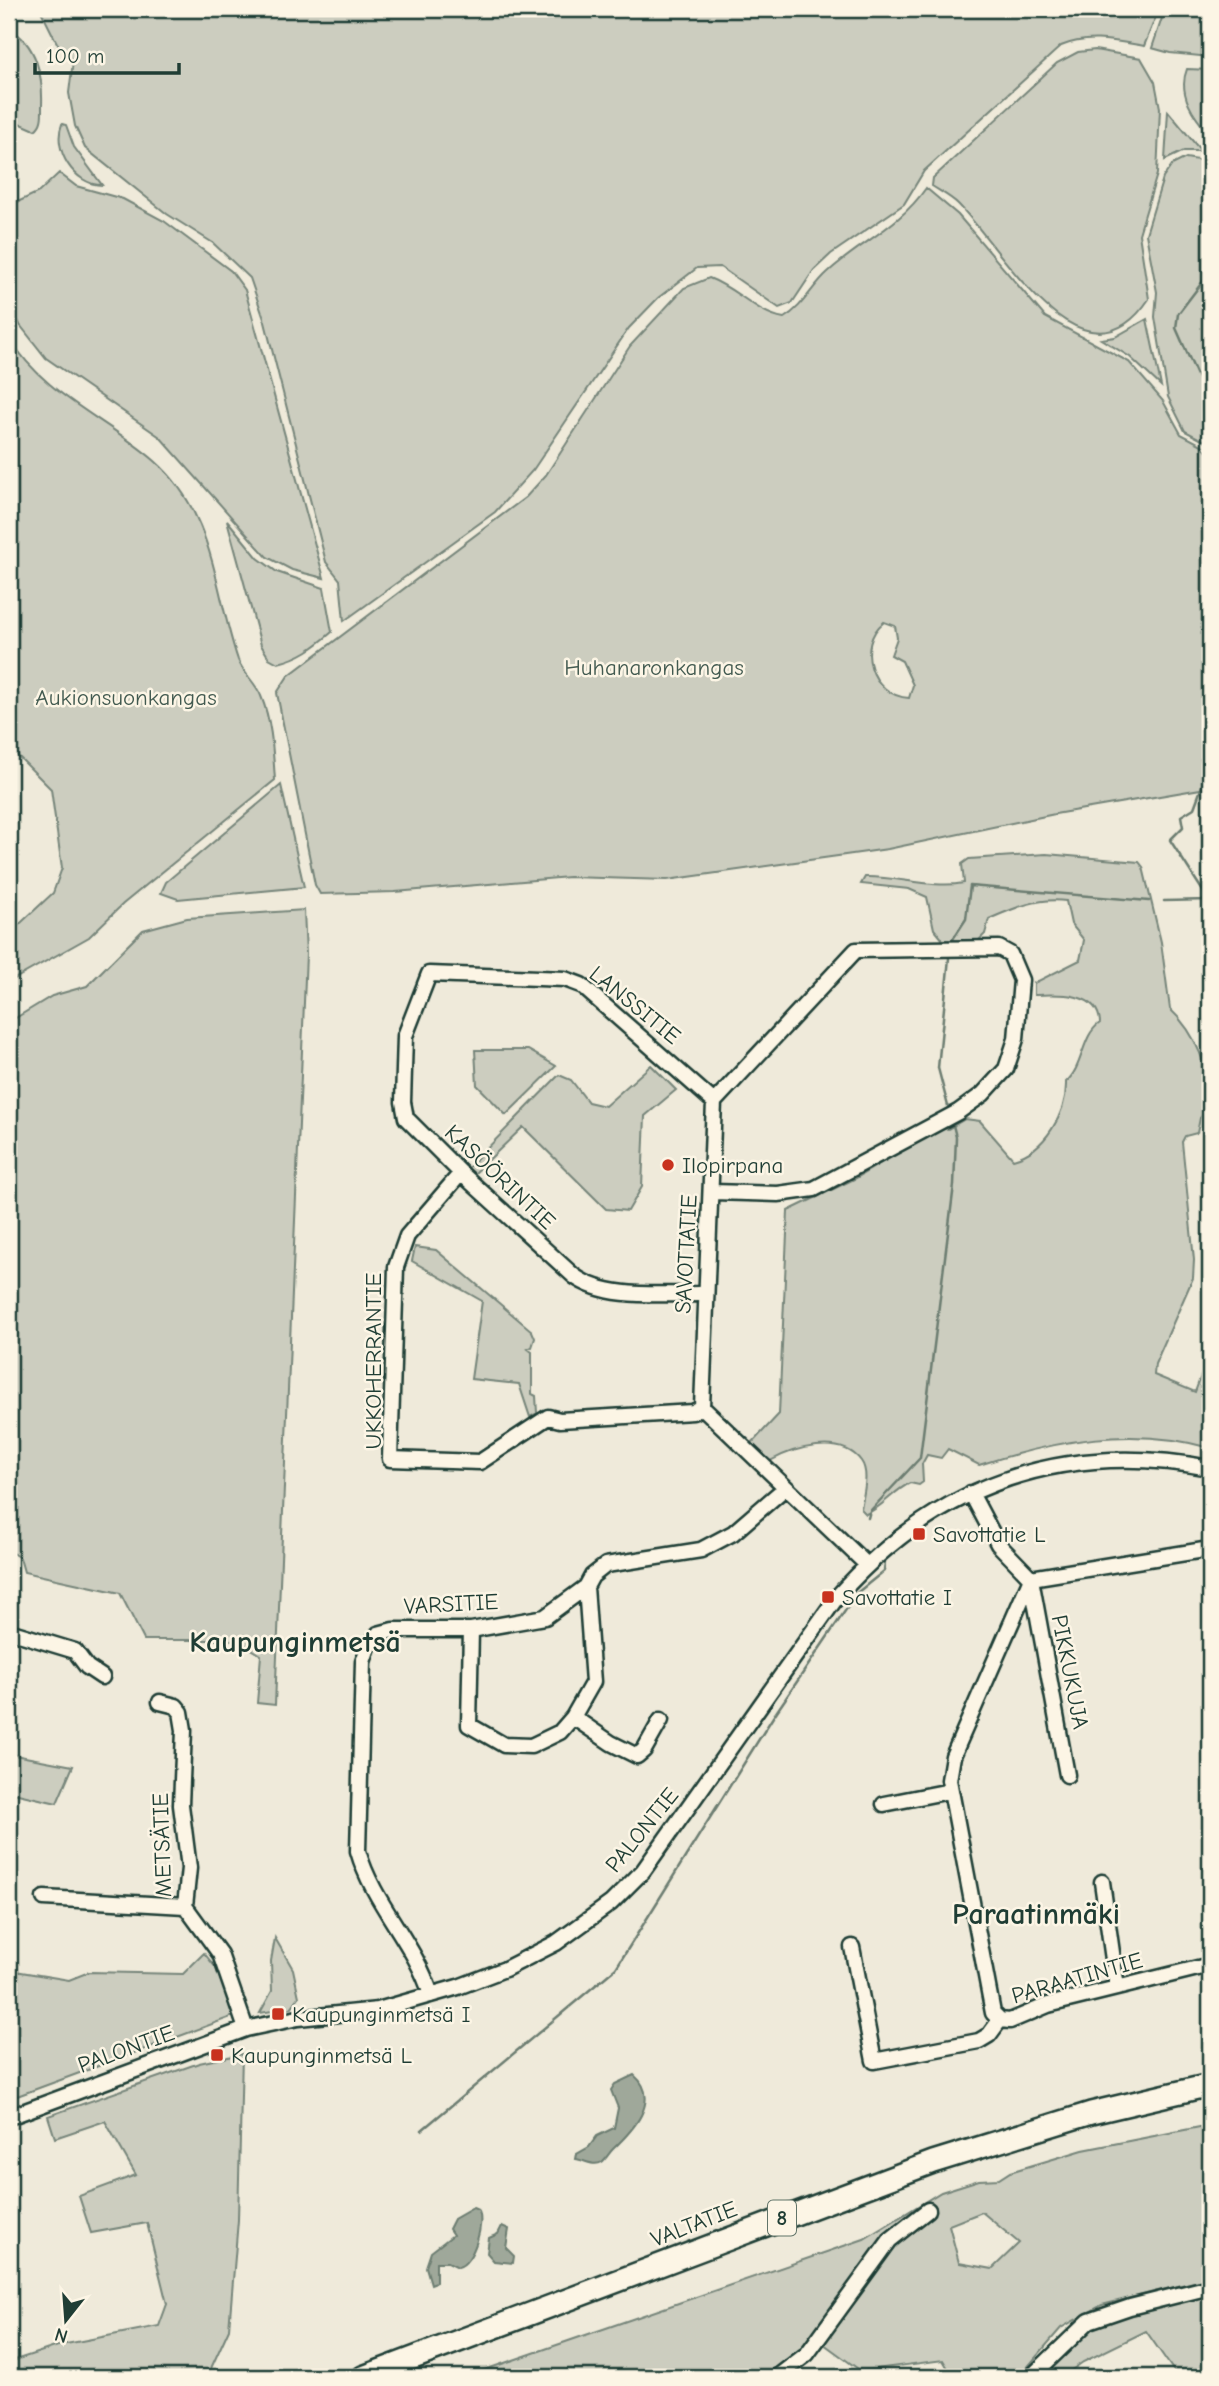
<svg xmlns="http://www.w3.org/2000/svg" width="1219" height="2386" viewBox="0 0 1219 2386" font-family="'Comic Neue',sans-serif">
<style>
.green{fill:#cccdbf;stroke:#76857a;stroke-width:2;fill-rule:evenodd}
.water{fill:#9fa89a;stroke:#6c7d71;stroke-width:2}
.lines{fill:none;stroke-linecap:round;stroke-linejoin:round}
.stream{stroke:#6c7d71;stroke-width:2.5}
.minor-casing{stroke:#1f3d34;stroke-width:19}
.highway-casing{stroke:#1f3d34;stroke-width:26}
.minor{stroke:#fcf5e5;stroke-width:14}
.highway{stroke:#fcf5e5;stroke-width:21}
.poi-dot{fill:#c8321e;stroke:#fcf5e5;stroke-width:2.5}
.labels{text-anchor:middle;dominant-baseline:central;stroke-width:5;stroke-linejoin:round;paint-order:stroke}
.shield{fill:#fcf5e5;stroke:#617469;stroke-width:2}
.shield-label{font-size:21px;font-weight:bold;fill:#1f3d34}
.park-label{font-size:23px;fill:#425a50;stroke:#fcf5e5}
.street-label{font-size:23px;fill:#1f3d34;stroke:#fcf5e5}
.poi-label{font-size:23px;fill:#1f3d34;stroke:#fcf5e5;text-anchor:start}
.district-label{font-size:30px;font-weight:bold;fill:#1f3d34;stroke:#fcf5e5}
</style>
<rect width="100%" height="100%" fill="#efeada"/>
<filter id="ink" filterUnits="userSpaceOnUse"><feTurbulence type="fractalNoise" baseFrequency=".0143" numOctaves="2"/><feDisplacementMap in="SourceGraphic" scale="14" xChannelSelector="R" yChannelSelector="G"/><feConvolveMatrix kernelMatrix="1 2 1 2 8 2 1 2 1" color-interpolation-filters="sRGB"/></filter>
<g filter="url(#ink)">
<path class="green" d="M40,9H1159L1144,46C1116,41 1088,34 1061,46L924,171L904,204L831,254L814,270L792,303L779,308L720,267L697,268L658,298L629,328L533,470L495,512L344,621L340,580L326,562L265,322L250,278L213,243L167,214L85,148L75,126L69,93L73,61L57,43Z
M1165,9H1210V57L1170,53L1152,48Z
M9,29C37,43 43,77 42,105C42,115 43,124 35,130L19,123L14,114L15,73L9,63Z
M1095,50L1141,58L1155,82L1160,108L1157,174L1139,234L1149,299C1083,398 1001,247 958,204C951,197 941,192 932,186L933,178L1057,63L1078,52Z
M1187,69L1210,70V135C1194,117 1177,94 1187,69Z
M1168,111L1201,151H1184L1165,160Z
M62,124L66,125L74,147L102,185C74,185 52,149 62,124Z
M1186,158L1210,162V444L1185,431L1168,397L1155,317L1157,292L1146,234L1163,178L1172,165Z
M59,173L76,186L123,199L164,221L231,271L245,290L324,578L292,570L267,557L160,437L46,358L20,325L9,301V206L39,192Z
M926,188L958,215L1045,317L1129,362L1163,401L1181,434L1202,445L1210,456V780L1206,788L1055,814L888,849L667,880L569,877L395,892L320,894L315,885L277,693L288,676L526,497L546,475L630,346L684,288L709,278C736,288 756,313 784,318C803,307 812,286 828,272C862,241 899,227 926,188ZM884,622L895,626L897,638L891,655L902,661L913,685L909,698C871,696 855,645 884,622Z
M1147,319L1161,386L1130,357L1101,339L1115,337Z
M9,337C42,394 107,419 155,461C215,514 214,590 238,660C243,673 256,683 261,696C272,722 273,752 275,780L123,904L89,937L9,982V934L53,893L62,868L51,789L9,747Z
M227,520L258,558L277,572L324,588L332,632C315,647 300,658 278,663L269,658L261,645Z
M281,785L304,887L178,899L161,893L166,882Z
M1046,854L1139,862L1143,867L1161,942L1170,1009C1197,1034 1210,1070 1210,1106L1200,1118L1197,1133L1185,1136L1182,1142L1194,1260L1193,1278L1155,1364L1154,1375L1195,1392L1210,1351V1448C1132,1425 1055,1441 979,1465L948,1449L941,1458L927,1455L922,1464L923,1482L919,1485L910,1483C893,1491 883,1507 866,1514L861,1509C863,1495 870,1473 861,1461C841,1434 793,1448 770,1461L751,1444L779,1414L788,1211L856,1178L940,1127L948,1129L965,1119L980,1121L1013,1159C1045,1151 1067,1113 1066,1082C1084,1066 1081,1036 1100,1023C1099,991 1057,994 1034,995V983L1080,960L1084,940L1071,924L1066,901C1039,897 1014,908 989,919L985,934L977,942L943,940L934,929L927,897L909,889L861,884L865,877C897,876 932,889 964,883L962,864L969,859Z
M304,910L306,954L275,1705L257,1703L261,1655L237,1640H144L120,1593L24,1572L20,1558L9,1551V1022L52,996L87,986L143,930L187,918Z
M475,1050H528L556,1066L506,1115L477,1085Z
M651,1065L676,1090L645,1116L642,1187L628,1211L606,1209L523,1127L474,1174L468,1168L559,1075L571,1080L588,1102L605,1106Z
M415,1247L436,1250L532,1331L535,1338L532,1347L528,1349L532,1352V1394L536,1396L537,1413L530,1417L519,1384L471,1379L482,1301L412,1261Z
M9,1754L73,1766L57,1803L9,1792Z
M275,1938L293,1969L299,1997L291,2008L260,2013L272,1991L271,1961Z
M204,1953L216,1968L234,2016L9,2099V1970L69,1980L89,1972L183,1974Z
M242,2054L238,2220L229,2329L207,2377H9V2362L61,2345L159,2326L167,2304L147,2223L91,2233L79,2196L136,2175L105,2121L55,2138L48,2116L199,2063Z
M1210,2125V2278L1102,2305L1061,2328L1019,2377H953L943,2360L861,2371L824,2344L801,2364L753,2377H464L864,2239L941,2192L979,2180L999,2179L1010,2172L1083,2150ZM982,2212L1019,2243L992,2269L959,2263L949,2225Z
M1210,2293V2377H1178L1146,2331L1083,2362L1062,2377H1042L1078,2336L1098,2322Z"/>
<path class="water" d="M634,2075C663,2100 631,2132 613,2149C609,2153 606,2159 602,2162C594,2167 584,2160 576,2159L577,2154L589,2147L597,2136L614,2128L618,2108L611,2090L615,2084Z
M473,2208L478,2210C486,2221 473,2265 458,2267L448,2262H436V2282L431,2284L426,2267L431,2252L453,2235L449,2229L454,2219Z
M502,2226L509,2229L506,2248L514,2256L513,2263L494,2261L487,2253L489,2238L498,2234Z"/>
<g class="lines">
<path class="stream" d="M1210,272L1178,314L1176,328L1210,405
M1210,749L1201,759L1207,773L1194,808L1181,816L1183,827L1170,840L1210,902
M1164,901L1209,900
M951,942L966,919L970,886L1149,901
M949,1110L938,1068L949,958
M868,1518L870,1511L920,1458L954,1185L956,1137L953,1125
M422,2130L616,1968L773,1717L858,1592L884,1571L885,1561"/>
<defs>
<path id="minor" d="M461,1173L407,1236L396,1267L390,1459L480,1462L548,1417L560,1420L693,1412L702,1407
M713,1192L778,1194L814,1189L958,1112L983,1094L1006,1069L1016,1039L1021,980L1010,954L999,948L856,950L714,1102L702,1407L866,1564
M706,1294C666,1293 608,1301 574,1276L461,1173L406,1118L403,1102L405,1036L429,974L565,979L581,985L714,1102
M971,1493L998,1544L1031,1578
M1031,1578L953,1756L949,1780L993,2013L1000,2020L1010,2021L1048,2005L1210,1965
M1031,1578L1210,1549
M1031,1579L1067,1775
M471,1630L469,1725L504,1745L531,1746L560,1732L573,1717L593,1682L586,1587
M9,1631L75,1651L87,1667L102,1677
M160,1702L176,1706L181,1712L184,1730L181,1805L189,1868L185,1906L220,1954L246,2029
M573,1717L611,1743L637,1756L644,1750L661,1720
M884,1804L950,1791
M1102,1882L1117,1988
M44,1898L185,1906
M852,1947L874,2061L979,2041L989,2035L1000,2020
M431,1995C415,1943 373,1904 358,1851L363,1662L368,1647L378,1634L393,1630H471L545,1617L586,1587L592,1576L606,1565L701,1550L733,1533L785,1488
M9,2117L246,2029L298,2018L378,2010L458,1987L505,1969L556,1943L611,1903L643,1871L837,1597C937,1484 1062,1440 1210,1468
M777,2377L807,2354L890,2240L928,2210
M1031,2377L1089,2321L1130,2307L1210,2287"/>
<path id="highway" d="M363,2377L933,2162L1091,2113L1210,2085"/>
</defs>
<use href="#minor" class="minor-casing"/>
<use href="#highway" class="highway-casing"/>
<use href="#minor" class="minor"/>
<use href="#highway" class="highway"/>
</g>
</g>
<g class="poi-dot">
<circle cx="668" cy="1165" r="7"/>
<rect x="912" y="1527" width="14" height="14" rx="3.5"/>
<rect x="821" y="1590" width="14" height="14" rx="3.5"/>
<rect x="271" y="2007" width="14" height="14" rx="3.5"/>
<rect x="210" y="2048" width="14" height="14" rx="3.5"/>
</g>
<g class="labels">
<rect class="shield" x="768" y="2200.5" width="28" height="35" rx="5"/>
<g class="shield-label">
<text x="782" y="2218">8</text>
</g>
<g class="park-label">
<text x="654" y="667">Huhanaronkangas</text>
<text x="126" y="697">Aukionsuonkangas</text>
</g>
<g class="street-label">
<text transform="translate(635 1005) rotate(39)">LANSSITIE</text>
<text transform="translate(500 1177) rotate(43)">KASÖÖRINTIE</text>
<text transform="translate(686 1254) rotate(-87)">SAVOTTATIE</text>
<text transform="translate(373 1361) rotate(-90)">UKKOHERRANTIE</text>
<text transform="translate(451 1604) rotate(-3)">VARSITIE</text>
<text transform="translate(1070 1672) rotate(79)">PIKKUKUJA</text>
<text transform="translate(642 1830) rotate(-51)">PALONTIE</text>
<text transform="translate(162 1845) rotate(-92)">METSÄTIE</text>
<text transform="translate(1077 1978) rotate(-16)">PARAATINTIE</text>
<text transform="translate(126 2049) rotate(-20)">PALONTIE</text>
<text transform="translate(694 2224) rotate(-21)">VALTATIE</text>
</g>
<g class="poi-label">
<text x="682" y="1165">Ilopirpana</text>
<text x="933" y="1534">Savottatie L</text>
<text x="842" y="1597">Savottatie I</text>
<text x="292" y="2014">Kaupunginmetsä I</text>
<text x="231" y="2055">Kaupunginmetsä L</text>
</g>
<g class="district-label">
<text x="295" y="1642">Kaupunginmetsä</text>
<text x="1036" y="1914">Paraatinmäki</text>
</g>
</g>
<rect width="1219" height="2386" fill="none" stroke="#fcf5e5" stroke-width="35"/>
<rect x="18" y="18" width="1184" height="2351" fill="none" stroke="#1f3d34" stroke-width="2.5" filter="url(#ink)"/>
<g transform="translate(66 2320) rotate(197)" stroke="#fcf5e5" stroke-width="5" paint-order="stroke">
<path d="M0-5L12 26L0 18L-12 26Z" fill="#1f3d34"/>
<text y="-10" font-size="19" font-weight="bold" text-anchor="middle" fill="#1f3d34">N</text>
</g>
<path d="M35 63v10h144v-10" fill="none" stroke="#1f3d34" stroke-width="3.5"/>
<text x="46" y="63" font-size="21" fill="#1f3d34" stroke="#fcf5e5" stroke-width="5" paint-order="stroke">100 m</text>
</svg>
